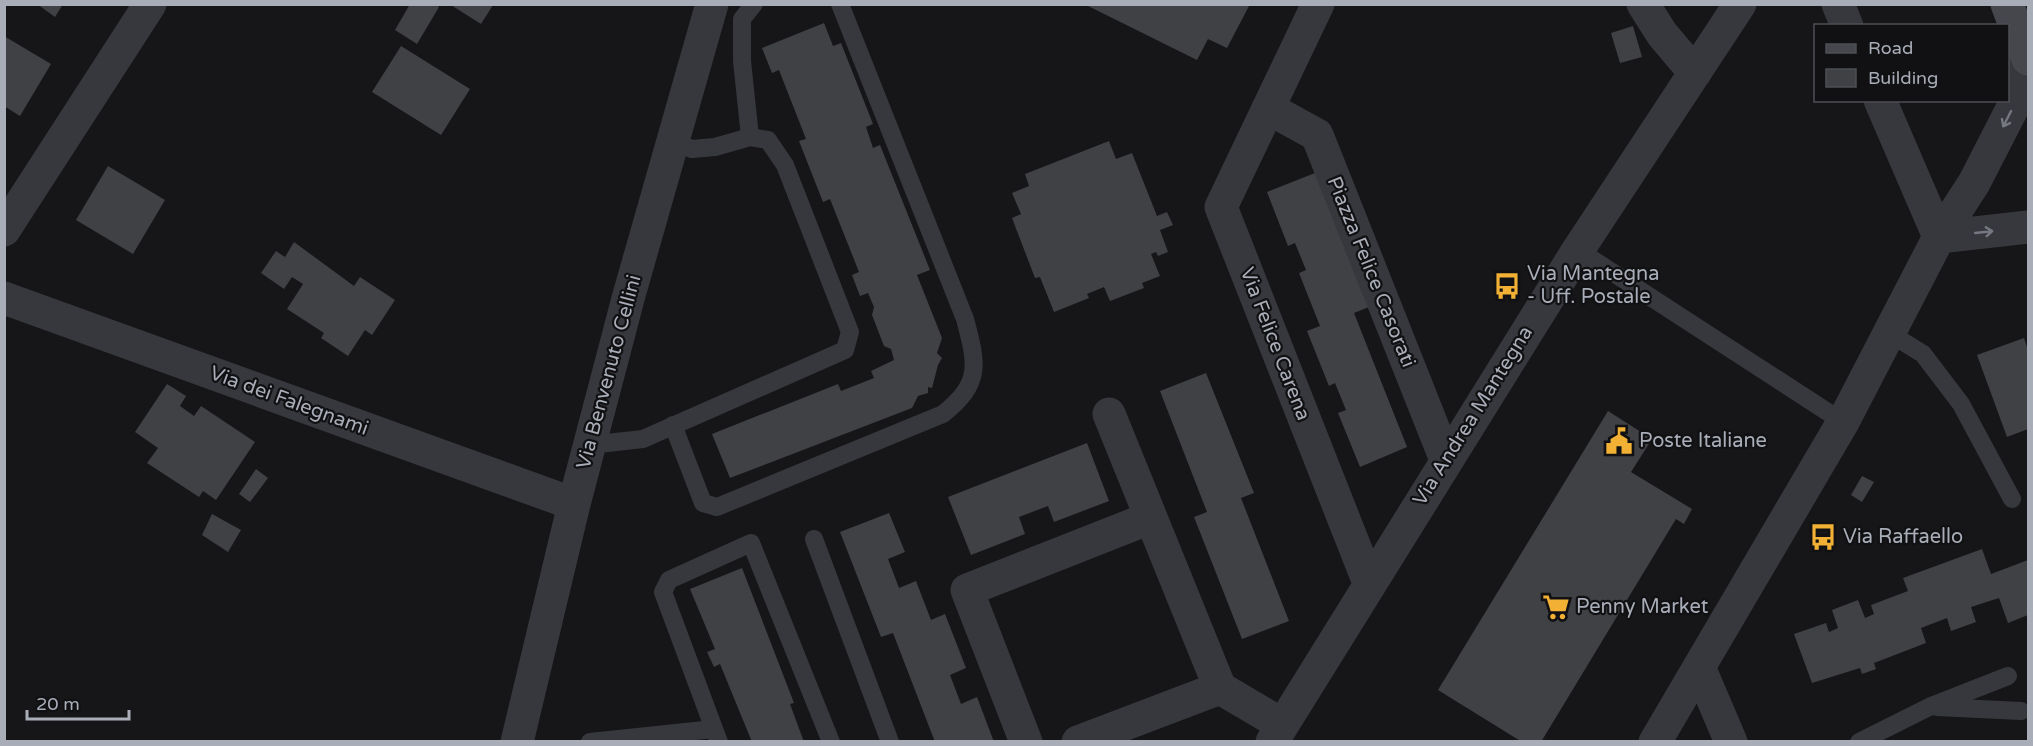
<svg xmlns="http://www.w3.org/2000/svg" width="2033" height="746" viewBox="0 0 2033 746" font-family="'Varela Round',sans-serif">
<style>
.building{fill:#404145}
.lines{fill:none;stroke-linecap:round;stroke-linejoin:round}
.lane{stroke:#37383d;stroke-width:18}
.street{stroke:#37383d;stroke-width:33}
.secondary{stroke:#45474d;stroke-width:33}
.oneway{stroke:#757881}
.labels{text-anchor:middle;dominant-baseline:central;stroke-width:4.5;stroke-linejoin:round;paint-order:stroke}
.street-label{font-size:20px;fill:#a8adb8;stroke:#111113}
.poi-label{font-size:20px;fill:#a8adb8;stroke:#111113;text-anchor:start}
</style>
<rect width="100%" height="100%" fill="#161618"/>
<path class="building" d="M37,4H63L55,17Z
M410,4H435L439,7L417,44L395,30Z
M1084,4H1245L1249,6L1227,48L1208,39L1197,60Z
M451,5H493L481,24Z
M824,23L833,46L841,43L873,124L866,127L873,148L880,145L930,270L917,275L942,338L937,353L942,358L938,365L932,388L928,387V393L918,396L912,408L730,478L712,434L838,384L841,391L874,378L871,371L894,360L891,349L884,346L872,315L874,307L868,293L860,296L852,275L859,272L830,199L823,202L799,141L806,139L779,70L772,73L762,48Z
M1633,26L1642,57L1620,63L1611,33Z
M4,36L51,64L20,116L4,106Z
M401,46L470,89L441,135L372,92Z
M1109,141L1116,159L1132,153L1157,216L1167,212L1173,225L1160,230L1168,252L1158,256L1156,252L1151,254L1160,276L1142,283L1144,288L1110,301L1104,287L1087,294L1089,298L1054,312L1040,277L1035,278L1012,218L1021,214L1012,193L1029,186L1025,174Z
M108,166L165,200L133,254L76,220Z
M1315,173L1369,307L1354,313L1407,447L1360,467L1338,413L1346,410L1335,383L1329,386L1307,331L1320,326L1299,273L1306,270L1295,243L1288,246L1267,192Z
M294,242L354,286L360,277L395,300L372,335L365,330L348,356L321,338L324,333L287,309L303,284L292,277L284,289L261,273L276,251L285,257Z
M2024,338L2028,350V429L2007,437L1977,355Z
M1206,373L1254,493L1241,498L1289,621L1242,639L1194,517L1207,512L1160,391Z
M167,384L186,396L180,406L194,416L201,406L255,442L216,500L203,491L199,497L147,463L158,448L135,432Z
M1608,411L1652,439L1631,472L1692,509L1684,524L1676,519L1541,742H1522L1438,690Z
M1087,443L1109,501L1054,522L1048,506L1019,517L1025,534L971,555L948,497Z
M256,469L268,478L250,502L239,494Z
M1862,476L1874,482L1862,502L1851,495Z
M889,513L905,552L888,559L899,588L916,581L931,620L945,614L966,668L950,675L961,704L977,697L994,742H935L893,633L881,637L840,532Z
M212,514L241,530L228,552L202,535Z
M1982,549L1991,574L2028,560V615L2008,623L1999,598L1971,607L1976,622L1951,631L1947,618L1921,628L1926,643L1874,663L1876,669L1862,674L1860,668L1812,683L1794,634L1826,623L1829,632L1838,628L1832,610L1858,600L1865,618L1874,614L1871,605L1908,591L1903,578Z
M742,568L794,703L790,704L804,742H752L720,664L714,667L707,652L715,649L690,589Z"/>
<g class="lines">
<path class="lane" d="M750,137L742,61V19L754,4
M1578,250L1843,422
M1889,333L1923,354L1961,404L2012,499
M673,425L703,503L717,507L943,414C982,383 977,364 965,319L840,4
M589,445L643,439L845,350L850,332L785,165L768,140L750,137L715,147L692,149L673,142
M814,539L890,742
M1937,707L2021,711
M714,729L663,592L669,580L751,543L831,742
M590,742L714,729L719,742
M1859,742L1929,707L2008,676"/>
<path class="street" d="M1318,4L1221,207L1369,583
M1643,4L1662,34L1695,73
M1838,4L1847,26
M1880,100L1939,237
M1268,108L1317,135L1446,460
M4,230L150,4
M1939,237L2028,227
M4,298L574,504
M1109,414L1220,688L1281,724
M1699,667L1731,742
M517,742L574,504L629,295L712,4
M1026,742L967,590L1150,518
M1078,742L1220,688
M1272,742L1578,250L1740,4
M1655,742L1843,422L1939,237L1974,183L2013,107L2022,41"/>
<path class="secondary" d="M2007,4L2028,59"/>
</g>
<defs><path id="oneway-shaft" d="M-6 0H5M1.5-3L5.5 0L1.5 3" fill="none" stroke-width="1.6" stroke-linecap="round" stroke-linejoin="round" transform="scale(1.5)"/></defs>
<g class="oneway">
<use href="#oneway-shaft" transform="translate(2007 119) rotate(117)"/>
<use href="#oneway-shaft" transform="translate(1984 232) rotate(-6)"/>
</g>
<defs>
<symbol id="bus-bare" viewBox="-9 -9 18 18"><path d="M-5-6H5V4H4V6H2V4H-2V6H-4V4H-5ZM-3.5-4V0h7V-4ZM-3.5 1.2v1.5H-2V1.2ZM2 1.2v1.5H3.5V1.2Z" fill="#f2b134" stroke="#111113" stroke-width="2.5" paint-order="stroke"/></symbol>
<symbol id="civic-bare" viewBox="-9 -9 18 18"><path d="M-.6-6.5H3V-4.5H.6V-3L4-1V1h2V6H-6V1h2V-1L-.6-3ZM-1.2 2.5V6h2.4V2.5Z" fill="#f2b134" stroke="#111113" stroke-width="2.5" paint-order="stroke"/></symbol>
<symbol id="supermarket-bare" viewBox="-9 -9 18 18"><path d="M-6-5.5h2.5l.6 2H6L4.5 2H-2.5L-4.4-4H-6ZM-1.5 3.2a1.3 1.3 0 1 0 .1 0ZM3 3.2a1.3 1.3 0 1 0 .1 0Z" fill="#f2b134" stroke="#111113" stroke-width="2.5" paint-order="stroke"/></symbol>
</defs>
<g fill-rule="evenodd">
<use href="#bus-bare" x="1488" y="267" width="38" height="38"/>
<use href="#civic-bare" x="1600" y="422" width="38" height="38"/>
<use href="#bus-bare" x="1804" y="518" width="38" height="38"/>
<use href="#supermarket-bare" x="1537" y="588" width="38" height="38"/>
</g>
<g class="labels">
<g class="street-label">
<text transform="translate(1371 272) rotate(68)">Piazza Felice Casorati</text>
<text transform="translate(1275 344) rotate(69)">Via Felice Carena</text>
<text transform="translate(609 372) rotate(-75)">Via Benvenuto Cellini</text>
<text transform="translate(289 401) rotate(20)">Via dei Falegnami</text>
<text transform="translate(1473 416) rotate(-58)">Via Andrea Mantegna</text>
</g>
<g class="poi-label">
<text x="1527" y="274">Via Mantegna<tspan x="1527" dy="23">- Uff. Postale</tspan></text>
<text x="1639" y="441">Poste Italiane</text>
<text x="1843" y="537">Via Raffaello</text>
<text x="1576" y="607">Penny Market</text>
</g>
</g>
<rect width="2033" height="746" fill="none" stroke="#a8adb8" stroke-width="12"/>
<rect x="1814" y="24" width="195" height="78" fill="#111113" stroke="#4d4f55" stroke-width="1.5"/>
<rect x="1826" y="44" width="30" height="9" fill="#45474d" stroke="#4d4f55" stroke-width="1.5"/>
<text x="1868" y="54" font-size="18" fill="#a8adb8">Road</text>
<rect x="1826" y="69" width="30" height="18" fill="#404145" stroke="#4d4f55" stroke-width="1.5"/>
<text x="1868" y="84" font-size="18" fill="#a8adb8">Building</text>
<path d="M27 710v9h102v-9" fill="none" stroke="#a8adb8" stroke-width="3"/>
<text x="36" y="710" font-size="18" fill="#a8adb8" stroke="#111113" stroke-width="4.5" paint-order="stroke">20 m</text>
</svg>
